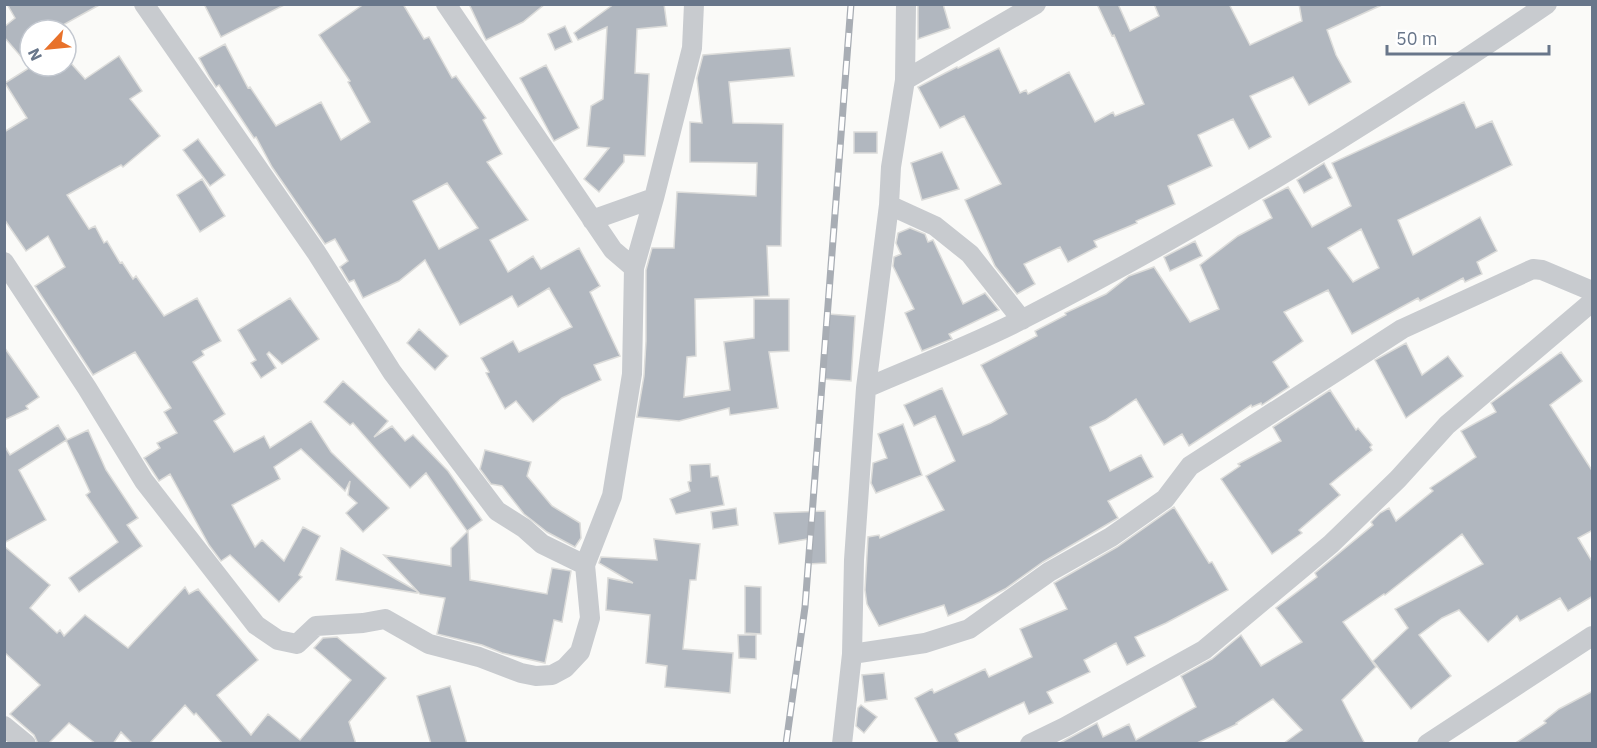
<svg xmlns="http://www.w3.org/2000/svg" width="1597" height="748" viewBox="0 0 1597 748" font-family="'IBM Plex Sans',sans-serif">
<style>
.building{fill:#b1b7bf;stroke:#dcdcda;stroke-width:1.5;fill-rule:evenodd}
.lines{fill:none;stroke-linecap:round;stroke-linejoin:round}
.minor{stroke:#c8cbcf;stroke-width:20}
.rail-casing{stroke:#a8adb4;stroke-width:7}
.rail{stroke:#fff;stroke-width:4.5;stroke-dasharray:14;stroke-linecap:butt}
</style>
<rect width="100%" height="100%" fill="#fafaf8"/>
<path class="building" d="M7,4H101L54,30H30V67L4,37V27L15,18Z
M204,4H286L221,37Z
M364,4H403L424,39L429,37L452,78L456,76L486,118L483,120L502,154L487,162L528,220L490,240L508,272L533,256L541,269L579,248L600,286L590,292L620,356L594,365L601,380L562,398L533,422L516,401L505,409L486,373L489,372L481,358L513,341L519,352L572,327L549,288L518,307L512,296L460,325L425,260L399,281L363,298L354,280L349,282L340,267L348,261L335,239L325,244L272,167L256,137L254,138L219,85L216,87L209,76L199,58L225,44L248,88L250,87L276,126L321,102L341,140L370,122L348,82L350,81L319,35ZM447,183L478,228L439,249L413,201Z
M469,4H545L523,22L486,40Z
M614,4H664L667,26L637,29L635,73L649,74L645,156L624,155V162L599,192L584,179L609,148L587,146L591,106L603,99L607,27L578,40L574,33Z
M918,4H943L950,28L918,39Z
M1097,4H1118L1130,31L1159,16L1154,4H1229L1250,45L1302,21L1299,4H1384L1327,30L1336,55L1351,82L1309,105L1293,77L1250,96L1271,137L1249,149L1233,119L1198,135L1212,166L1168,186L1175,204L1136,221L1137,223L1094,241L1097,247L1068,262L1060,247L1024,264L1035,284L1017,294L995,266L965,200L1001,184L964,116L940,128L918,87L957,67L958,68L999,48L1020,93L1026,90L1028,94L1069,72L1095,122L1113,112L1115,116L1144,104L1114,35L1112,36Z
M565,26L572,42L555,50L548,34Z
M790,48L794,76L729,82L733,123L783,124L781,246H767L769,296L695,299L696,356L687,357L684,397L730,390L724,342L754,338V299H789V351L769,352L778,408L730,415L729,408L679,421L637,417L644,376L646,341V270L652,248H674L677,192L756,196L757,163L690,162V122L702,123L697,78L703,55Z
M119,56L142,91L130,99L160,136L123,167L121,165L67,195L89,229L95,226L104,243L107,241L120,263L122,262L133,279L136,276L164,316L197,298L221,341L202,351L204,355L193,362L225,414L214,421L234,452L264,436L270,448L311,421L331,452L389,508L363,532L346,513L357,503L348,495L350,481L345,491L301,449L274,467L280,479L232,505L255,547L262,540L284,561L303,527L320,536L299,575L302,577L279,602L230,555L221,561L209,545L170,474L159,481L144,458L160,448L157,443L177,433L164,412L171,408L135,352L93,375L35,286L65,267L48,236L26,251L4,219V132L27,118L5,83L32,66H66L68,60L85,79Z
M546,65L579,128L554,141L520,78Z
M1464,102L1476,128L1492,121L1512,165L1398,220L1413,255L1480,217L1497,251L1477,262L1482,274L1465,282L1463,278L1420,301L1418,298L1352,334L1328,290L1284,312L1303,341L1273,362L1289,387L1262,405L1261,403L1252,407L1251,405L1189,446L1182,434L1164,445L1136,399L1105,420L1090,427L1110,471L1141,455L1153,477L1108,501L1118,518L1043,562L1005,589L980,602L948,616L944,605L879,626L867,604L865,590L868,537L879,535L880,538L944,510L926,476L955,461L935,416L914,426L904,405L942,388L963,435L991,423L1007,414L981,365L1037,336L1035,331L1066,315L1065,313L1106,294L1129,276L1154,267L1190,322L1219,309L1200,265L1238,236L1272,218L1263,200L1288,187L1312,227L1351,206L1332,163ZM1361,229L1379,268L1353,282L1328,248Z
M854,132H877V153H854Z
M198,139L225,175L210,186L183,150Z
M942,152L959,189L922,200L911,163Z
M1324,163L1332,178L1304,193L1297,180Z
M202,179L225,216L200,232L177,195Z
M910,228L925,234L928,242L933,240L963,304L985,293L999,310L949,334L952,339L922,351L905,313L914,309L893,266L894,257L901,254L896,243L898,233Z
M1195,241L1202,256L1170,271L1164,257Z
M290,298L319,339L282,364L269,352L267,354L276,368L261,378L251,363L256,360L238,330Z
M828,314L855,316L851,381L824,379Z
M419,329L448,356L435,370L407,343Z
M1406,343L1422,375L1448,356L1463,376L1406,418L1375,360Z
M4,347L39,397L26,406L28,409L4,420Z
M1561,352L1582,381L1550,405L1593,472V530L1578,538L1593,563V596L1568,611L1560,598L1520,621L1517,616L1488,642L1459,610L1442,618L1419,635L1451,676L1411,709L1373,661L1408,628L1395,609L1483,564L1462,534L1385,595L1384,594L1343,622L1376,667L1342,700L1365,744H1283L1302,730L1273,699L1236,723L1237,724L1195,744H1058L1097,723L1103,737L1129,724L1136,740L1196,707L1181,676L1212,659L1241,635L1261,666L1302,642L1276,608L1317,577L1315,573L1373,525L1371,522L1380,513L1389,508L1396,521L1433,491L1430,488L1476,457L1461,431L1496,412L1491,403Z
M343,381L388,421L374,437L392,426L405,441L413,435L448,471L482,520L467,531L426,473L410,488L353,423L350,425L324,402Z
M1330,390L1356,430L1358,428L1372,445L1370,447L1372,450L1330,484L1340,495L1299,530L1302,533L1272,554L1221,479L1240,466L1238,464L1281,441L1273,427Z
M903,424L922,475L876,493L871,483L873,463L887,458L878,434Z
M58,425L67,440L88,430L106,470L138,518L127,525L142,546L79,592L69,578L118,542L86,495L90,492L66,440L19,470L46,520L4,543V445L10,455Z
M485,450L531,462L527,476L552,506L580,523L581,538L575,547L547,532L524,514L502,486L491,484L480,469Z
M710,464L711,477L718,476L724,505L676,514L670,499L690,491L688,482L691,481L690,465Z
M1174,507L1209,563L1212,562L1228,590L1166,623L1135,637L1145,656L1127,665L1116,643L1084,660L1090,672L1047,692L1053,703L1029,714L1024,702L955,734L960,744H939L915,698L932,689L934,693L985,669L989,677L1032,657L1020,629L1067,609L1054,583L1117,547Z
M736,508L738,525L713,529L711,512Z
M825,511L826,563L808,564V539L779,544L774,513Z
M468,531L470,580L547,594L552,568L571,571L562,622L554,620L545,663L502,653L482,645L437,634L445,598L420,594L384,555L451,566V548Z
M654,539L700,544L696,580H690L683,649L733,653L730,693L665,687L667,666L646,663L650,615L606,610L608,578L633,583L599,563L601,557L657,560Z
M4,546L50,585L30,608L57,633L60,630L64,636L85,615L128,648L185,587L189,594L198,589L258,660L217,695L251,735L268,714L300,740L351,680L314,648L323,638L337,637L386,678L349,722L356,744H223L196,713L194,715L185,705L149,744H133L121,732L113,744H96L69,723L48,744H38L34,735L10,714L40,685L4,652Z
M341,548L417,591V593L336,580Z
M745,586L761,587V634L745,633Z
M738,635H756V659L739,658Z
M884,673L887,699L865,702L862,675Z
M450,686L467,744H431L417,696Z
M1593,691V744H1514L1546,723L1544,721L1559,709Z
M861,705L877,717L864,733L856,726L858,708Z"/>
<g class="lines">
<path class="minor" d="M144,4L316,252L392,372L497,511L524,528L542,544L585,565
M446,4L613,250L634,268
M905,80L1036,4
M889,205L935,226L970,254L1022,320
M592,220L654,198
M4,262L87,388L144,481L256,625L278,640L297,644L316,626L363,623L385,619L429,644L479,657L521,673L536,676L552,675L565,668L580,652L590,618L585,565L612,496L632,374L634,268L654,198L692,48L694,4
M866,388C918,365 973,345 1023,319C1205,226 1379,119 1547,4
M852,654L925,643L969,629L1049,572L1111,537L1165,499L1190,466L1402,329L1533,269L1542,270L1592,291
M4,726L26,744
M842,744L852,654L854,560L866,388L889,205L891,167L905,80L906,4
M1030,744L1065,727L1204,650L1331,544L1398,479L1447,425L1592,302
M1427,744L1592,636"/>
<defs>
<path id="rail" d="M786,744L805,607L851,4"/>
</defs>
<use href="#rail" class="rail-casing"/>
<use href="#rail" class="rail"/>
</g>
<rect width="1597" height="748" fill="none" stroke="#68768a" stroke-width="12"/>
<g transform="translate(48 48) rotate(244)"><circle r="28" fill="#ffffff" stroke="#c3c8d0" stroke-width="1.5"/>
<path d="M0-4.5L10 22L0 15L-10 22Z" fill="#e8712a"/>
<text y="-9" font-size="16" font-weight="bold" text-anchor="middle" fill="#68768a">N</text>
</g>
<path d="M1387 45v9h162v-9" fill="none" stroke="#68768a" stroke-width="3"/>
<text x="1396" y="45" font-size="18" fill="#68768a" stroke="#ffffff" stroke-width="4.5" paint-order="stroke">50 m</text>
</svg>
